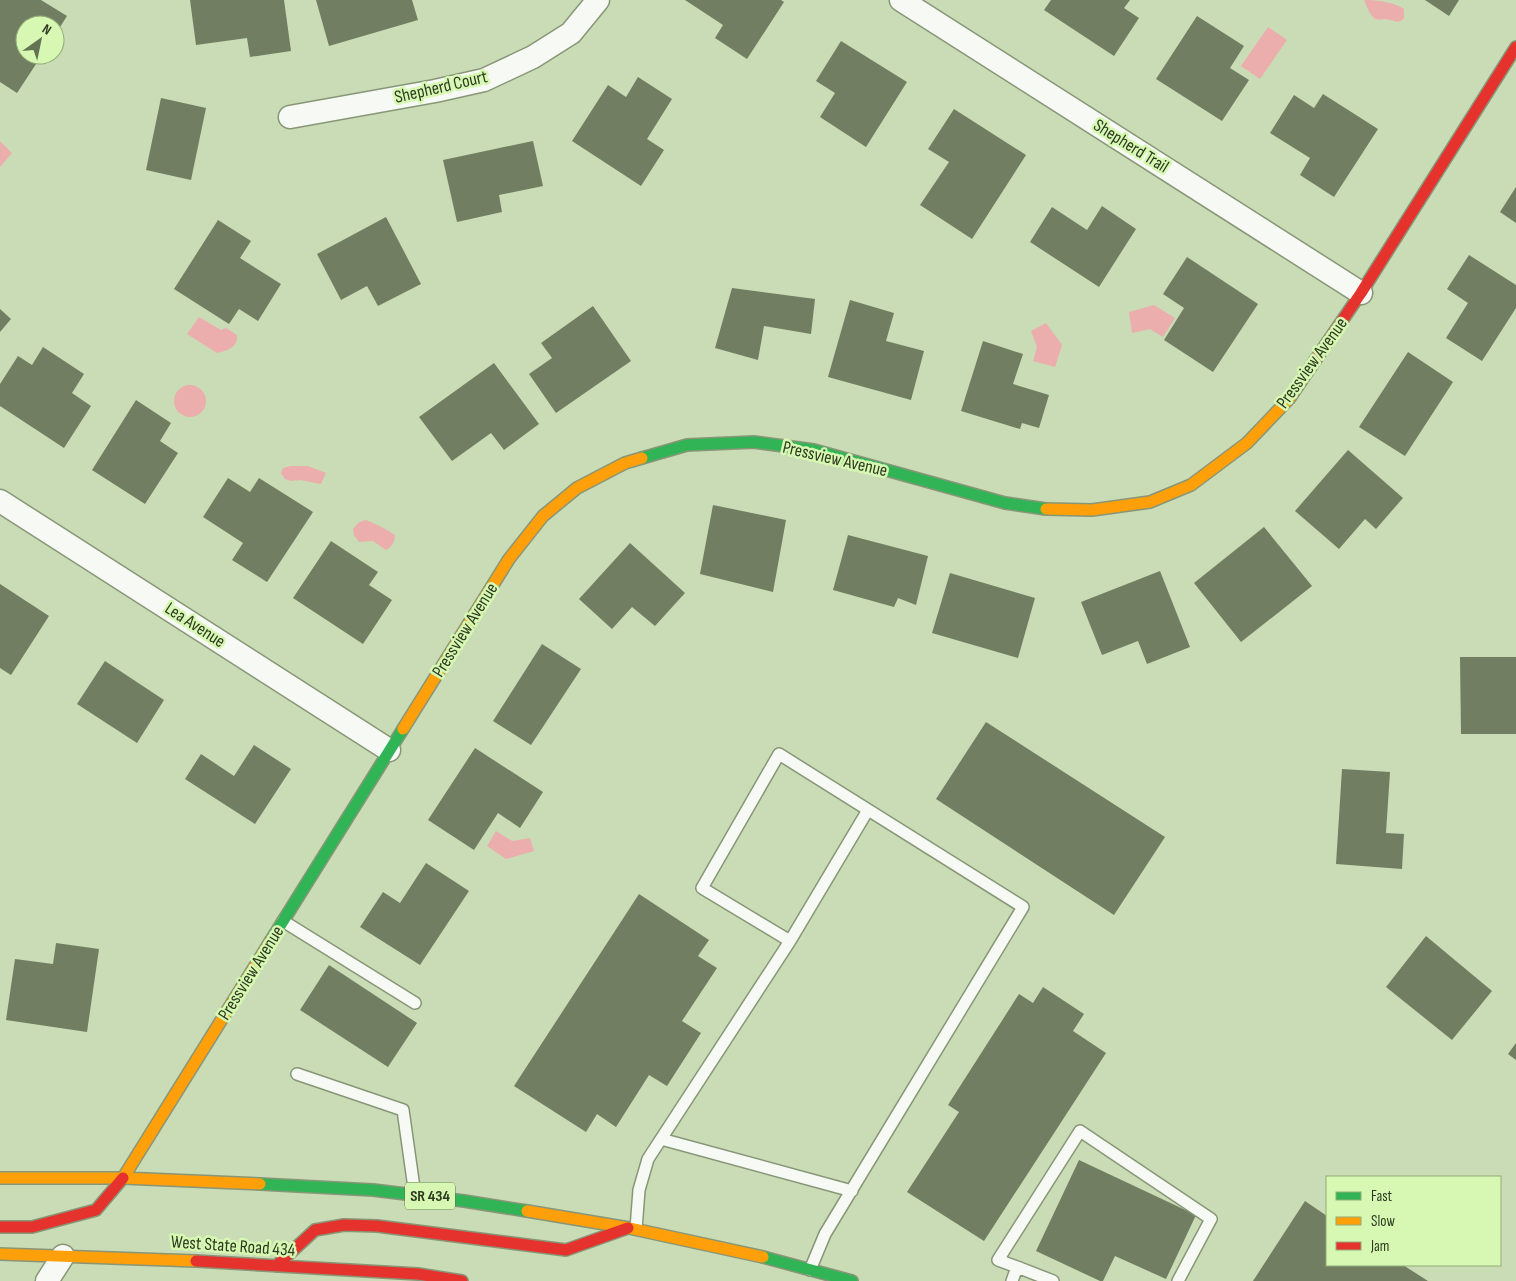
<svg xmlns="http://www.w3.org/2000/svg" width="1516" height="1281" viewBox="0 0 1516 1281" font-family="'Sofia Sans Condensed',sans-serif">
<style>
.water{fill:#ebaead}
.building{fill:#727e61}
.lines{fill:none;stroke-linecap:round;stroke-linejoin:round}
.lane-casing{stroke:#889678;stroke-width:14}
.street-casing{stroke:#889678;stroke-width:25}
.fast-casing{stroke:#889678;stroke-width:14}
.slow-casing{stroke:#889678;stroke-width:14}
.jam-casing{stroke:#889678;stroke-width:14}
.lane{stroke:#f7faf4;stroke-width:11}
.street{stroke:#f7faf4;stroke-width:22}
.fast{stroke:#30b455;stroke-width:11}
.slow{stroke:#ff9f0a;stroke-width:11}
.jam{stroke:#e5322d;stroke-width:11}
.labels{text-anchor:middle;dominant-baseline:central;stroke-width:5;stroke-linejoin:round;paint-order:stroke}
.shield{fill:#d7f8b3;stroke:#61744c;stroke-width:1}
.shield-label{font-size:16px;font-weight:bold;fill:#2e3b20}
.street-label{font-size:18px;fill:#2e3b20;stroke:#d7f8b3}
</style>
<rect width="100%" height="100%" fill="#c9dcb5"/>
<path class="water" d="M1364,0C1377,0 1394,2 1404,9V18C1398,25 1394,20 1386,19C1382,19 1378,21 1374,18C1369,14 1367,6 1364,0Z
M1268,27L1287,40L1260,79L1241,66Z
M0,141L12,153L0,167Z
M1154,305L1175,318L1163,337L1150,329L1132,333L1129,312Z
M199,317L221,330L226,328L237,335C238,348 227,351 217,353L187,334Z
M1046,323L1062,345L1055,367L1033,361L1037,347L1031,331Z
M174 401a16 16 0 1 1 32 0a16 16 0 1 1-32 0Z
M291,466H308L326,473L321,484L300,480L291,481L285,479L281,473L283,468Z
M365,520C371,521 390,531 395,535C395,541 392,547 386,550L373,541L359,542L354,535L353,529L358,523Z
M496,831L512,841L530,838L534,851L506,859L487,846Z"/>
<path class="building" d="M0,0H41L67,16L55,35V25H25V55H42L17,93L0,82Z
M190,0H284L291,51L250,57L247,38L196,45Z
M316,0H412L418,20L329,46Z
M685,0H781L784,2L747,59L715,38L723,25Z
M1051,0H1130L1124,8L1139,18L1114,56L1044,10Z
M1425,0H1459L1449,16Z
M1197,16L1244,46L1230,68L1249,80L1222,121L1156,79Z
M841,41L907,82L866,147L820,117L835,93L816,81Z
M638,77L672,99L647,139L664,150L641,186L572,141L608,85L626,97Z
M1323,94L1378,129L1334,197L1300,175L1310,158L1270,133L1294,95L1314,108Z
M161,98L206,108L191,180L146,170Z
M954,109L1026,155L972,239L920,205L949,162L928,149Z
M533,141L543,186L499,195L502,212L457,222L443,160Z
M1516,187V223L1500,212Z
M1102,206L1136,229L1099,287L1030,242L1052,207L1087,230Z
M386,217L421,284L378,306L367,286L341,300L317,254Z
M218,220L251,241L240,258L281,284L258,321L239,309L229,324L174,289Z
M1469,255L1516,285V308L1482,361L1446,338L1468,303L1447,289Z
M1187,257L1258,304L1213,372L1164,340L1184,308L1163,294Z
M732,288L815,299L811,334L764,326L758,360L715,348Z
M850,300L894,313L886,341L924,351L911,400L828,377Z
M593,306L631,361L556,413L529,374L552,358L541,343Z
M0,309L11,319L0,332Z
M983,341L1023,354L1013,384L1049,395L1039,428L1022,423L1020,429L961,411Z
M43,347L84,374L72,393L91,406L64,448L0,406V384L18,356L32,365Z
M1408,352L1453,382L1405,456L1359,427Z
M494,363L539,424L504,450L491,433L452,461L419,417Z
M136,400L171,423L160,441L178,453L145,504L92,470Z
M1348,450L1403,498L1376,529L1365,519L1339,549L1295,511Z
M228,478L250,492L259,478L313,512L267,582L232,560L243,543L203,517Z
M713,505L786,520L773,592L700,574Z
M1264,527L1312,586L1241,642L1194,583Z
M848,535L928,556L916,605L898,598L894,607L833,590Z
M331,541L378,572L369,585L392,600L363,644L293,598Z
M630,543L685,593L655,626L632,607L612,629L579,599Z
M1160,571L1190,647L1147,664L1138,641L1102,655L1081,602Z
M950,573L1035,598L1018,658L932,633Z
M0,584L49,616L11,675L0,668Z
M542,644L581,669L531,745L493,721Z
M1460,657H1516V734H1461Z
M105,661L164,700L137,743L77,704Z
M986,722L1165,837L1114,915L936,799Z
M254,745L291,769L255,824L185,779L201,754L234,776Z
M475,748L543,792L520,828L498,813L474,850L428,820Z
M1342,769L1390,772L1386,833L1404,834L1402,869L1336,864Z
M426,863L469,891L420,965L360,927L383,892L400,903Z
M639,894L709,940L698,956L717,968L682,1021L701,1033L667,1086L649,1075L616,1127L597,1114L586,1132L514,1086Z
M1426,936L1492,991L1452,1040L1386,987Z
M56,943L99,949L87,1032L6,1020L15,959L53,964Z
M329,965L417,1023L388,1067L300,1010Z
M1043,987L1084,1014L1073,1031L1106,1053L984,1241L907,1192L959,1112L948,1105L1019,994L1033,1003Z
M1516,1043V1060L1508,1054Z
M1079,1160L1196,1215L1166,1279L1115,1256L1103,1281H1100L1036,1251Z
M1305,1201L1327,1216V1265H1403L1428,1281H1253Z"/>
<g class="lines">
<defs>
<path id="lane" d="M283,921L415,1003
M790,941L868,810
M297,1074L403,1110L415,1195
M661,1139L852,1191
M636,1229L639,1190L648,1159L790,941L702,888L779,754L1023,907L825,1234L810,1270
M1017,1267L1053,1281
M1012,1281L1017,1267L998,1260L1080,1131L1211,1219L1178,1281"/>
<path id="street" d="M901,0L1361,293
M290,117L435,91L484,80L533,57L571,33L598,0
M0,501L389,750
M47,1281L63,1256"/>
<path id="fast" d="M642,458L687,445L754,442L814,450L1005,503L1046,509
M270,942L403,729
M260,1184L373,1190L464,1201L527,1211
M763,1257L852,1281"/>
<path id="slow" d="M1046,509L1092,510L1150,502L1191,485L1247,443L1289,399L1316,359
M403,729L509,559L543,516L577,488L625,463L642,458
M0,1178H123L260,1184
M123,1178L270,942
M527,1211L629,1228L763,1257
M0,1254L196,1261"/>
<path id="jam" d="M1316,359L1361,293L1516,47
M0,1227H32L96,1210L123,1178
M196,1261L418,1274L462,1281
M276,1266L315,1230L344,1225L377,1226L566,1250L628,1228"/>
</defs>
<use href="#lane" class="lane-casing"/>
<use href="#street" class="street-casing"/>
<use href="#fast" class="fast-casing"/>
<use href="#slow" class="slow-casing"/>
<use href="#jam" class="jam-casing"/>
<use href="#lane" class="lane"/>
<use href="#street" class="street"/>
<use href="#fast" class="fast"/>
<use href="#slow" class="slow"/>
<use href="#jam" class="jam"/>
</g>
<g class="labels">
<rect class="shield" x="405" y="1182.5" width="50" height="27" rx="4"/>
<g class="shield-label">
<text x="430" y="1196">SR 434</text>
</g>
<g class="street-label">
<text transform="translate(441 87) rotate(-13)">Shepherd Court</text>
<text transform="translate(1131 146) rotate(32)">Shepherd Trail</text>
<text transform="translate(1312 363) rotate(-54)">Pressview Avenue</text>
<text transform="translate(835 459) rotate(13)">Pressview Avenue</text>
<text transform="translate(195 625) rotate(33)">Lea Avenue</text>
<text transform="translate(465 630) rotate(-58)">Pressview Avenue</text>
<text transform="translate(251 973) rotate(-58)">Pressview Avenue</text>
<text transform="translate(233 1246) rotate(4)">West State Road 434</text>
</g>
</g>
<rect x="1326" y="1176" width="175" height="90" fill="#d7f8b3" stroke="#93ac78"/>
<rect x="1336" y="1192" width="25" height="8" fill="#30b455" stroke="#93ac78"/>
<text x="1371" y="1201" font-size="15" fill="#2e3b20">Fast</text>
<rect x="1336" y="1217" width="25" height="8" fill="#ff9f0a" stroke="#93ac78"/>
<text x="1371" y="1226" font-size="15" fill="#2e3b20">Slow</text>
<rect x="1336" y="1242" width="25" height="8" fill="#e5322d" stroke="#93ac78"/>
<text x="1371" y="1251" font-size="15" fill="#2e3b20">Jam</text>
<g transform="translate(40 40) rotate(33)"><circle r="24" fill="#d7f8b3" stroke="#93ac78"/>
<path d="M0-4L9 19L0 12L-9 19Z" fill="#647354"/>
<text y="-8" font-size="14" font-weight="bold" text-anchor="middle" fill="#2e3b20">N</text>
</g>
</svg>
